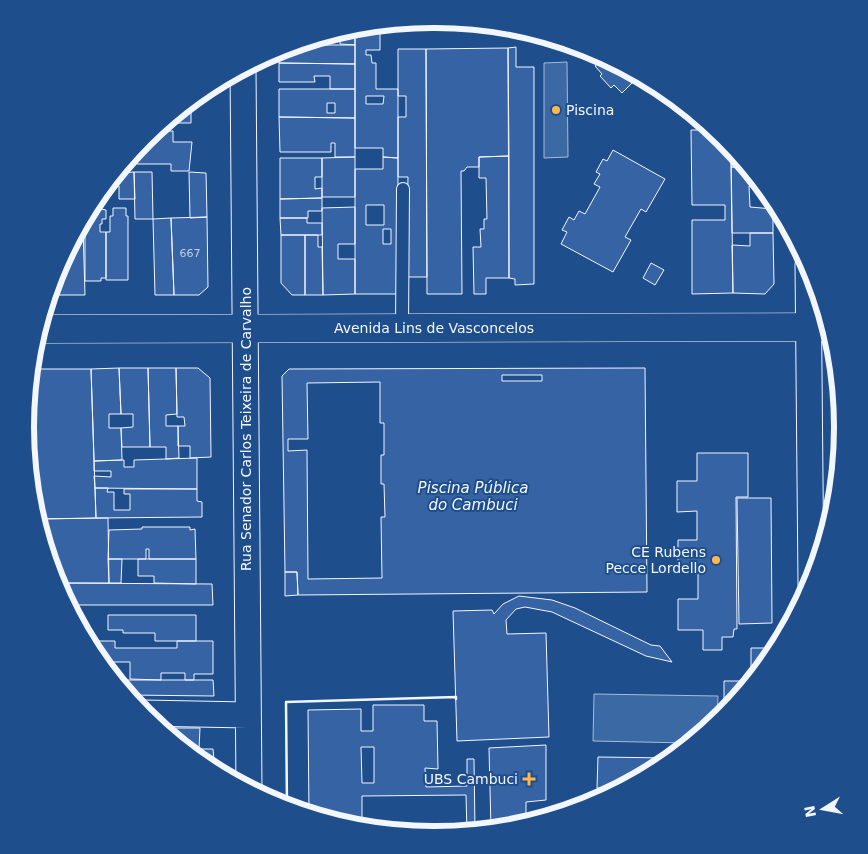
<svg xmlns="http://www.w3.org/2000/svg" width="868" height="854" viewBox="0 0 868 854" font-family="'DejaVu Sans',sans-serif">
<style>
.green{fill:#245a82;stroke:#a8bbd7}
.water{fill:#3b69a3;stroke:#a8bbd7}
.building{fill:#3563a3;stroke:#f2f6ff;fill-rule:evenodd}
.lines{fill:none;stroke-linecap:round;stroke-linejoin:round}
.service-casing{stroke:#f2f6ff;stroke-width:14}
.minor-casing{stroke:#f2f6ff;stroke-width:27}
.tertiary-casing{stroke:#f2f6ff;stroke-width:29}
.service{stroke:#1f4e8c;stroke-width:12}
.minor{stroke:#1f4e8c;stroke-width:25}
.tertiary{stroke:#1f4e8c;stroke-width:28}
.wall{stroke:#f2f6ff;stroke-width:2.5}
.poi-dot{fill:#ffb74d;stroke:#1f4e8c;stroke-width:2}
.labels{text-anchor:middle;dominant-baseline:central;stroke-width:4;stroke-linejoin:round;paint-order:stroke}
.number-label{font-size:11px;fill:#c3d1e8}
.poi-label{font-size:14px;fill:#f2f6ff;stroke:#1f4e8c;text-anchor:end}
.street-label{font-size:14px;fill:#f2f6ff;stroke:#1f4e8c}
.water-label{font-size:15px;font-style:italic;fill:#f2f6ff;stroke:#1f4e8c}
.rim{fill:none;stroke:#f2f6ff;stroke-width:6}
</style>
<rect width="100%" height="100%" fill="#1f4e8c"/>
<path class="green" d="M481,23L514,27L530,32L481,31Z"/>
<path class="water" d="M567,62L568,157L544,158V63Z
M594,694L718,696L717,720L689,743L593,741Z"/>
<path class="building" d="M380,24V50H366V55H371L372,63H376V89H398V158L383,157V148H355V26ZM366,96H384L383,104H366Z
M355,26V45L340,44V31Z
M332,33V41H312V39Z
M295,45H355V64L279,63V50Z
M516,47V67H534V284L515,285V279L509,278L508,48Z
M508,48L509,156L479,157V167H467L464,171H461L462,294H427L426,49Z
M585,48L590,50L639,76L622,93L614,85L611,88L600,76L602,74L595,66L599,62Z
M398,49H426L427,277H406L408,177H398V117H406V96H398Z
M279,63L355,64V89H330V76H314L315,82H279Z
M279,89H355V118L279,117ZM327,103H335V113H327Z
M184,106H191V123H165Z
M279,117L355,118V157H335V143H331V152H280Z
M691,130H712L731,149L733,293L692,294V220H725V205H692Z
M154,131H173V142H192L189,171H171V164H137L136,161H131V156Z
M731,149L746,167H731Z
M613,150L665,179L646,212L641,209L625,237L631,240L613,272L561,244L567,232L562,230L569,217L574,220L579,211L585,214L600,187L594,184L600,174L596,172L603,159L607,161Z
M509,156V278H486V294H474L473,247H481L480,229H484V219H487L486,178H479V157Z
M355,157V197H322V158Z
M383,157L398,158V294H355V169H383ZM366,205H384V225H366ZM383,229H391V244H383Z
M280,158H322V177H315V189L322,188V198L280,199Z
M731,167H746L762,186H749L750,207L773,209V233H732Z
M134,172H152L153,219H135Z
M134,172L135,199H119V186L107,185L117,173Z
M189,172L206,173L207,217L190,218Z
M322,198V211H308V218H280V199Z
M91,207L106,210V219H102V224H100V232H106V278H101V281H85V218Z
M355,207V244H338V259H355V294L323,295L322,208Z
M113,208H126V216H128V280H106V232H110V216H113Z
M207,217L208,287L199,295H174L171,218Z
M171,218L174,295H155L153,219Z
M280,218H307V223H322V235H281Z
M80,227H83L85,295H57V288H52L57,271Z
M750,233H773L774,284L765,294L733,293L732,245L750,246Z
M281,235H305V295H292L281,283Z
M305,235H318V247H322L323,295H305Z
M651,263L664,270L655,285L643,278Z
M119,368H148L150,447H122L121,428L133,427V414H121Z
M119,368L121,414H109V428H121L122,460L94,461L91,369Z
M148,368H176L177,414L166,415V426H178L179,458L166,459V447H150Z
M176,368H198L210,378L211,457L190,458V446H178V426H185L184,417H177Z
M645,368L647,592L298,595L297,572H285L282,376L289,369ZM502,375H542V381H502Z
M34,369H91L96,518L37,519L34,509Z
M380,382V423H384V455H381V484H384L385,517H381L382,578L308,579L307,450L288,451V439H308L307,383Z
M30,386H34V490H32L26,427Z
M697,453H748V497H736L737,629H734L733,637H722V650H703V630H678V599H698V570L678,571V540H697V511L677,512V481H697Z
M197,458V489L95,488L94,476L111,477V471H94V461L124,460V467H134V460Z
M95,488H108L107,492H114V510H130V494H124V489H197V501L202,502V517L96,518Z
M737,498H771L772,623L739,624Z
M108,518L109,583H57L37,519Z
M142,527H190V530L195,529L196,559H149V549H146V559H108L109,530L142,529Z
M108,559H122L121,583H109Z
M138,559H196V584L154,583V576H138Z
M285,572H297L298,595L285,596Z
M57,583L212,584L213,605H69Z
M519,596L552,600L575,608L651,645L660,646L672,662L646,656L552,612L525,607L516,609L506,620L507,634L546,633L549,737L457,741L453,611L492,610L494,614L503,604Z
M108,615H196V641H155V633H123V630H108Z
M95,641H115V648H177V641H213V674H194V680H185V673H161V680L130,679V662H101L91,647H95Z
M751,648H776V649L759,672L751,671Z
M119,680H213L214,696L128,695L119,683Z
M724,681H744V690L724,714Z
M373,705H424V721H437L438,769L425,768L426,787L467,786V759H474L475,831L467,832L466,795L362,796V828L309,814L308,710L361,709V731H373ZM361,747H374V783H362Z
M161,728H200L199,749H186Z
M546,745V800L526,802V824L491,830L489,748Z
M186,749H213L214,760H200Z
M598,757L671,758L661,767L620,788H597Z"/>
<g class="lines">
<defs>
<path id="service" d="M402,328L403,189"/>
<path id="minor" d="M243,68L249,789
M808,265L811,584
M143,713L248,715"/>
<path id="tertiary" d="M39,329L828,327"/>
</defs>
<use href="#service" class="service-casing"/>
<use href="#minor" class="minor-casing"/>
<use href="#tertiary" class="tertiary-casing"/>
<use href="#service" class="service"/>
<use href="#minor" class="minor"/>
<use href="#tertiary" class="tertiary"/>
<path class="wall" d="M287,807L286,702L456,697V699"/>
</g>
<g class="poi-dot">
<circle cx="556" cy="110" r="5"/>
<circle cx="716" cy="560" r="5"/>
<path d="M526.5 771.5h5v5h5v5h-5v5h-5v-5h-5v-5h5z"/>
</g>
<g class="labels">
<g class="number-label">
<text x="190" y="253">667</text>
</g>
<g class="poi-label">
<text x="566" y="110" text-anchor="start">Piscina</text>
<text x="706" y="552">CE Rubens<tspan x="706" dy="16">Pecce Lordello</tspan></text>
<text x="518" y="779">UBS Cambuci</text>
</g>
<g class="street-label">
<text x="434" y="328">Avenida Lins de Vasconcelos</text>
<text transform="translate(246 429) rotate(-90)">Rua Senador Carlos Teixeira de Carvalho</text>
</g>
<g class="water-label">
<text x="473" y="488">Piscina Pública<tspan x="473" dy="17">do Cambuci</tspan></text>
</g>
</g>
<path d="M0 0H868V854H0ZM433 28H435A399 399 0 0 1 834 427V427A399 399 0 0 1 435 826H433A399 399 0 0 1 34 427V427A399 399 0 0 1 433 28Z" fill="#1f4e8c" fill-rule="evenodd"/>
<path class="rim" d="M433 28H435A399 399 0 0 1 834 427V427A399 399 0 0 1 435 826H433A399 399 0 0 1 34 427V427A399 399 0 0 1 433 28Z"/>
<g transform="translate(823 809) rotate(259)" stroke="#1f4e8c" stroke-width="4" paint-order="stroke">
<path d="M0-4L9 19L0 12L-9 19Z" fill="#f2f6ff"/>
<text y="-8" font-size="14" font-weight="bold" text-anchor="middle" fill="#f2f6ff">N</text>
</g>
</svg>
